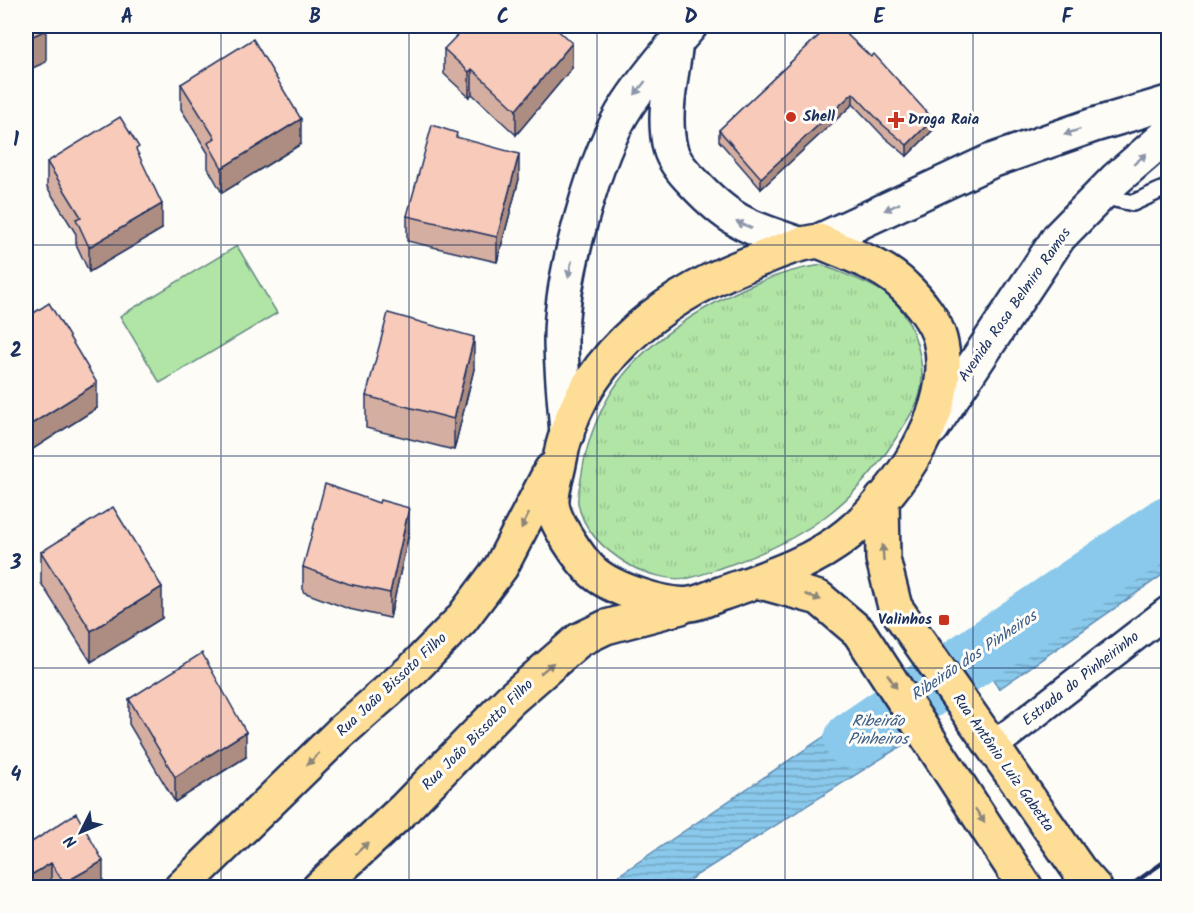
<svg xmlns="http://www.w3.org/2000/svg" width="1194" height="913" viewBox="0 0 1194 913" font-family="Kalam,sans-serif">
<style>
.grass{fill:#b1e5a6;stroke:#668a82;stroke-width:1.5}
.park{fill:url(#park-tufts);stroke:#668a82;stroke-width:1.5}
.water{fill:url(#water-rules);stroke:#5e8bb3;stroke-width:1.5}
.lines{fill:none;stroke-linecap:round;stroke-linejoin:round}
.river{stroke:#8ac9eb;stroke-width:58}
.lane-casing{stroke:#1b2f5e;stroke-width:20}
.street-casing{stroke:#1b2f5e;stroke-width:33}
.secondary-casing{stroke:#1b2f5e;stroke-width:38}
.primary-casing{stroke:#1b2f5e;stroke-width:38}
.lane{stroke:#fdfcf7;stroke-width:15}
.street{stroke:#fdfcf7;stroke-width:28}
.secondary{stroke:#fdfcf7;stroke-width:33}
.primary{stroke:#fedd96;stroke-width:33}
.rail{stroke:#1b2f5e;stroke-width:4.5}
.wall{fill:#d4aea0;stroke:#1b2f5e;stroke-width:1.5}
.shaded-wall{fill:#ad8d82;stroke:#1b2f5e;stroke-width:1.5}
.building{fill:#f7caba;stroke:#1b2f5e;stroke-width:1.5}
.oneway{fill:#8c96aa}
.oneway2{fill:#8c867a}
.grid{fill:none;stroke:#1b2f5e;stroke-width:1.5;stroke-opacity:0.55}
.poi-dot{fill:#c8321e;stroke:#fdfcf7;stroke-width:2}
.labels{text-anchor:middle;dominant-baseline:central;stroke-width:6;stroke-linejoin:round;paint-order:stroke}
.poi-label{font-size:15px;font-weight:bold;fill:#1b2f5e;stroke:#fdfcf7;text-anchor:start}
.street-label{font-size:15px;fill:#1b2f5e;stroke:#fdfcf7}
.water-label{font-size:16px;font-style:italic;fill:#3c5d88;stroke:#fdfcf7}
.neatline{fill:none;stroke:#1b2f5e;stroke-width:2}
.grid-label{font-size:20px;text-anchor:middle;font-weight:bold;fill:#1b2f5e}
</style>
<defs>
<pattern id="park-tufts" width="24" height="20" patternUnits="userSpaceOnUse" patternTransform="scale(1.5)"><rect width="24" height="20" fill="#b1e5a6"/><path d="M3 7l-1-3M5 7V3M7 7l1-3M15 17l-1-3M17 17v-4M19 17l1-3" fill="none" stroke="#98c591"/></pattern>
<pattern id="water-rules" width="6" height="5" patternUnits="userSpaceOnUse" patternTransform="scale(1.5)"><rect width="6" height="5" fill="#8ac9eb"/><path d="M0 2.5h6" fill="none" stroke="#70a4c2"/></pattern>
</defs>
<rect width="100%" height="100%" fill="#fdfcf7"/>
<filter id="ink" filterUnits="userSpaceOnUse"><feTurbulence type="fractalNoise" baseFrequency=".0167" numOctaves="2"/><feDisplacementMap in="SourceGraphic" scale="12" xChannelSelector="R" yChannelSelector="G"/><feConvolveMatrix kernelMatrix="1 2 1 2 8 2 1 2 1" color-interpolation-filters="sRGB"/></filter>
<g filter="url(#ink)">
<path class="grass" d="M237,246L277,313L160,383L120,316Z"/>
<path class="park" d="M822,265C843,274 867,281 886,294C899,302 909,321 914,335C921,354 925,373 920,394C916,409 904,425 896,438C855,503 805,539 732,564C718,568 704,575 689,578C673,581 645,574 631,566C607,552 583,532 578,503C577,494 581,482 582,473C587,438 603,399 626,372C669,321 756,274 822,265Z"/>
<path class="water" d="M1168,501V571L999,689L968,639Z
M887,694L917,736L678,887L600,888Z"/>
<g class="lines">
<path class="river" d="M853,740L1168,525"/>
<defs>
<path id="lane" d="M1101,196L1133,203L1168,187"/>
<path id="street" d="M992,747L1168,611"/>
<path id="secondary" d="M676,42C672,76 662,114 670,148C673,160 685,174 693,182C731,223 748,227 799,244
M819,241L991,161L1094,125L1168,103
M932,428L1059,237L1116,179L1168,134
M567,434C565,402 561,370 561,338C561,277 594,155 628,104C646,77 668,51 690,26"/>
<path id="primary" d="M819,241C847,254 883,264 905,287C918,299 936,322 940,339C957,407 898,493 848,534C813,563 765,578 723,593C713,596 701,603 690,604C666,607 612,589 593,572C580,560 554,522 552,504C551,492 557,475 559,464C576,363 658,299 748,264C771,255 793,244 819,241Z
M882,499L883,559L895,607L1079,870L1095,888
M757,581L819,598L859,632L1026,888
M181,888L341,732L413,669L461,620L501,567L551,470
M319,888L404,809L510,700L579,640L606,627L681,607"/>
</defs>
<use href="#lane" class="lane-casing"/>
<use href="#street" class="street-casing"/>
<use href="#secondary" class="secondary-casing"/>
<use href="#primary" class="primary-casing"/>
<use href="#lane" class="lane"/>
<use href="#street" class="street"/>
<use href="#secondary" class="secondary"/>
<use href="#primary" class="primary"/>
<path class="rail" d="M1127,888L1168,859"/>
</g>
<path class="wall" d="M829,26L933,130L907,156L883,136L853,104L761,189L719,141V130Z
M444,49L572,68L516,135L472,94L469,97L444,74Z
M181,84L301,144L222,193L208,168V153L181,109Z
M457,137L519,179L497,262L407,241V216Z
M139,155L162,229L89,272L76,244V234L47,187V162Z
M26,318L97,408L30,451L26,443Z
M474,369L454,450L366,428V396Z
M409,533L390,618L349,609L303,592V567Z
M41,552L162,618L91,662L41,583Z
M129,699L246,757L175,802L129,724Z
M26,845L103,888H26Z"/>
<path class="shaded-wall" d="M46,30V62L26,71V39Z
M572,43V68L516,135V110Z
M472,69V94L469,97V72Z
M853,93V104L761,189V178Z
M301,119V144L222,193V168Z
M933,119V130L907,156V145Z
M519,154V179L497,262V237Z
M162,204V229L89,272V247Z
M474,337V369L454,450V419Z
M97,383V408L30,451V425Z
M409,508V533L390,618V593Z
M162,587V618L91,662V631Z
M246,732V757L175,802V777Z
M103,861V888H64V883Z
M51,863V888H26V878Z"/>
<path class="building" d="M26,26H43L46,30L26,39Z
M466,26H544L546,27L547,26H553L572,43L516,110L472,69L469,72L444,49Z
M829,26H838L871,57L874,54L933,119L907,145L883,125L853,93L761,178L719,130Z
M253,39L301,119L222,168L208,143L215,138L181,84Z
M120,117L139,147L136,149L162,204L89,247L76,219L81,217L47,162Z
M432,125L457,133L456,137L519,154L497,237L407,216Z
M49,303L97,383L30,425L26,418V318Z
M388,313L474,337L454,419L366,396Z
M325,484L379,503L380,500L409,508L390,593L349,584L303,567Z
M113,507L162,587L91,631L41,552Z
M202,653L246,732L175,777L129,699Z
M76,813L103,861L64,883L51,863L26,878V845L35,840Z"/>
<defs><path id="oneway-solid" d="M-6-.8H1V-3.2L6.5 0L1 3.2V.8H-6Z" transform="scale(1.5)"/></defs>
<g class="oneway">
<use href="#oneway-solid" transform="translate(640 88) rotate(128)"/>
<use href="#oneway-solid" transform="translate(1072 132) rotate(161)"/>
<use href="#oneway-solid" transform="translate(1140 159) rotate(-41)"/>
<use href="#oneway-solid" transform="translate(892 207) rotate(155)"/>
<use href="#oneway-solid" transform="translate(744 225) rotate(-157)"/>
<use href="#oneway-solid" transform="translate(570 269) rotate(103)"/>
</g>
<g class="oneway2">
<use href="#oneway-solid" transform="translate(525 521) rotate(117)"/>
<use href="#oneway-solid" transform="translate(883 553) rotate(-94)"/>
<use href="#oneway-solid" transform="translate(813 597) rotate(20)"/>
<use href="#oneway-solid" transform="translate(547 668) rotate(-40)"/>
<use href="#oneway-solid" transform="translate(892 681) rotate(57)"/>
<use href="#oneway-solid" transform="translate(313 759) rotate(136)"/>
<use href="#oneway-solid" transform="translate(980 816) rotate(57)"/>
<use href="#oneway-solid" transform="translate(362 848) rotate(-43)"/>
</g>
</g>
<path class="grid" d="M221,26V888M409,26V888M597,26V888M785,26V888M973,26V888M26,245H1168M26,456H1168M26,668H1168"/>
<g class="poi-dot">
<circle cx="791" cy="117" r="6"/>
<path d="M893 111h6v6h6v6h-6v6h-6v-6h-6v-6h6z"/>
<rect x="938" y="614" width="12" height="12" rx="3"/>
</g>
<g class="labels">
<g class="poi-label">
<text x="803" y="117">Shell</text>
<text x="908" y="120">Droga Raia</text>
<text x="932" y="620" text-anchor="end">Valinhos</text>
</g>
<g class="street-label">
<text transform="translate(1015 305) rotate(-55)">Avenida Rosa Belmiro Ramos</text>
<text transform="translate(1081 679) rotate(-38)">Estrada do Pinheirinho</text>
<text transform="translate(392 685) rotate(-43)">Rua João Bissoto Filho</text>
<text transform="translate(478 735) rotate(-45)">Rua João Bissotto Filho</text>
<text transform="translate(1003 763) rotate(55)">Rua Antônio Luiz Gabetta</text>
</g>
<g class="water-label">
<text transform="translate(974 656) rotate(-34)">Ribeirão dos Pinheiros</text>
<text x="878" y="721">Ribeirão<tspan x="878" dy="18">Pinheiros</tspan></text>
</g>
</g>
<rect width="1194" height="913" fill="none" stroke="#fdfcf7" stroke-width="66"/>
<g transform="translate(81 832) rotate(227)" stroke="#fdfcf7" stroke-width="4.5" paint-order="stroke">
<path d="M0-4.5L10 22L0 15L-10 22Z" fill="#1b2f5e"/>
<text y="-9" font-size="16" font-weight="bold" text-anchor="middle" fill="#1b2f5e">N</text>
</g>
<rect x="33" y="33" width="1128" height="847" class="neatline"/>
<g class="grid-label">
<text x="127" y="23">A</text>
<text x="315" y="23">B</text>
<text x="503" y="23">C</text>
<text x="691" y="23">D</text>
<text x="879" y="23">E</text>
<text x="1067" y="23">F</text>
<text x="16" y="146">1</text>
<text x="16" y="357">2</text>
<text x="16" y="569">3</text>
<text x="16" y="781">4</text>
</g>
</svg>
